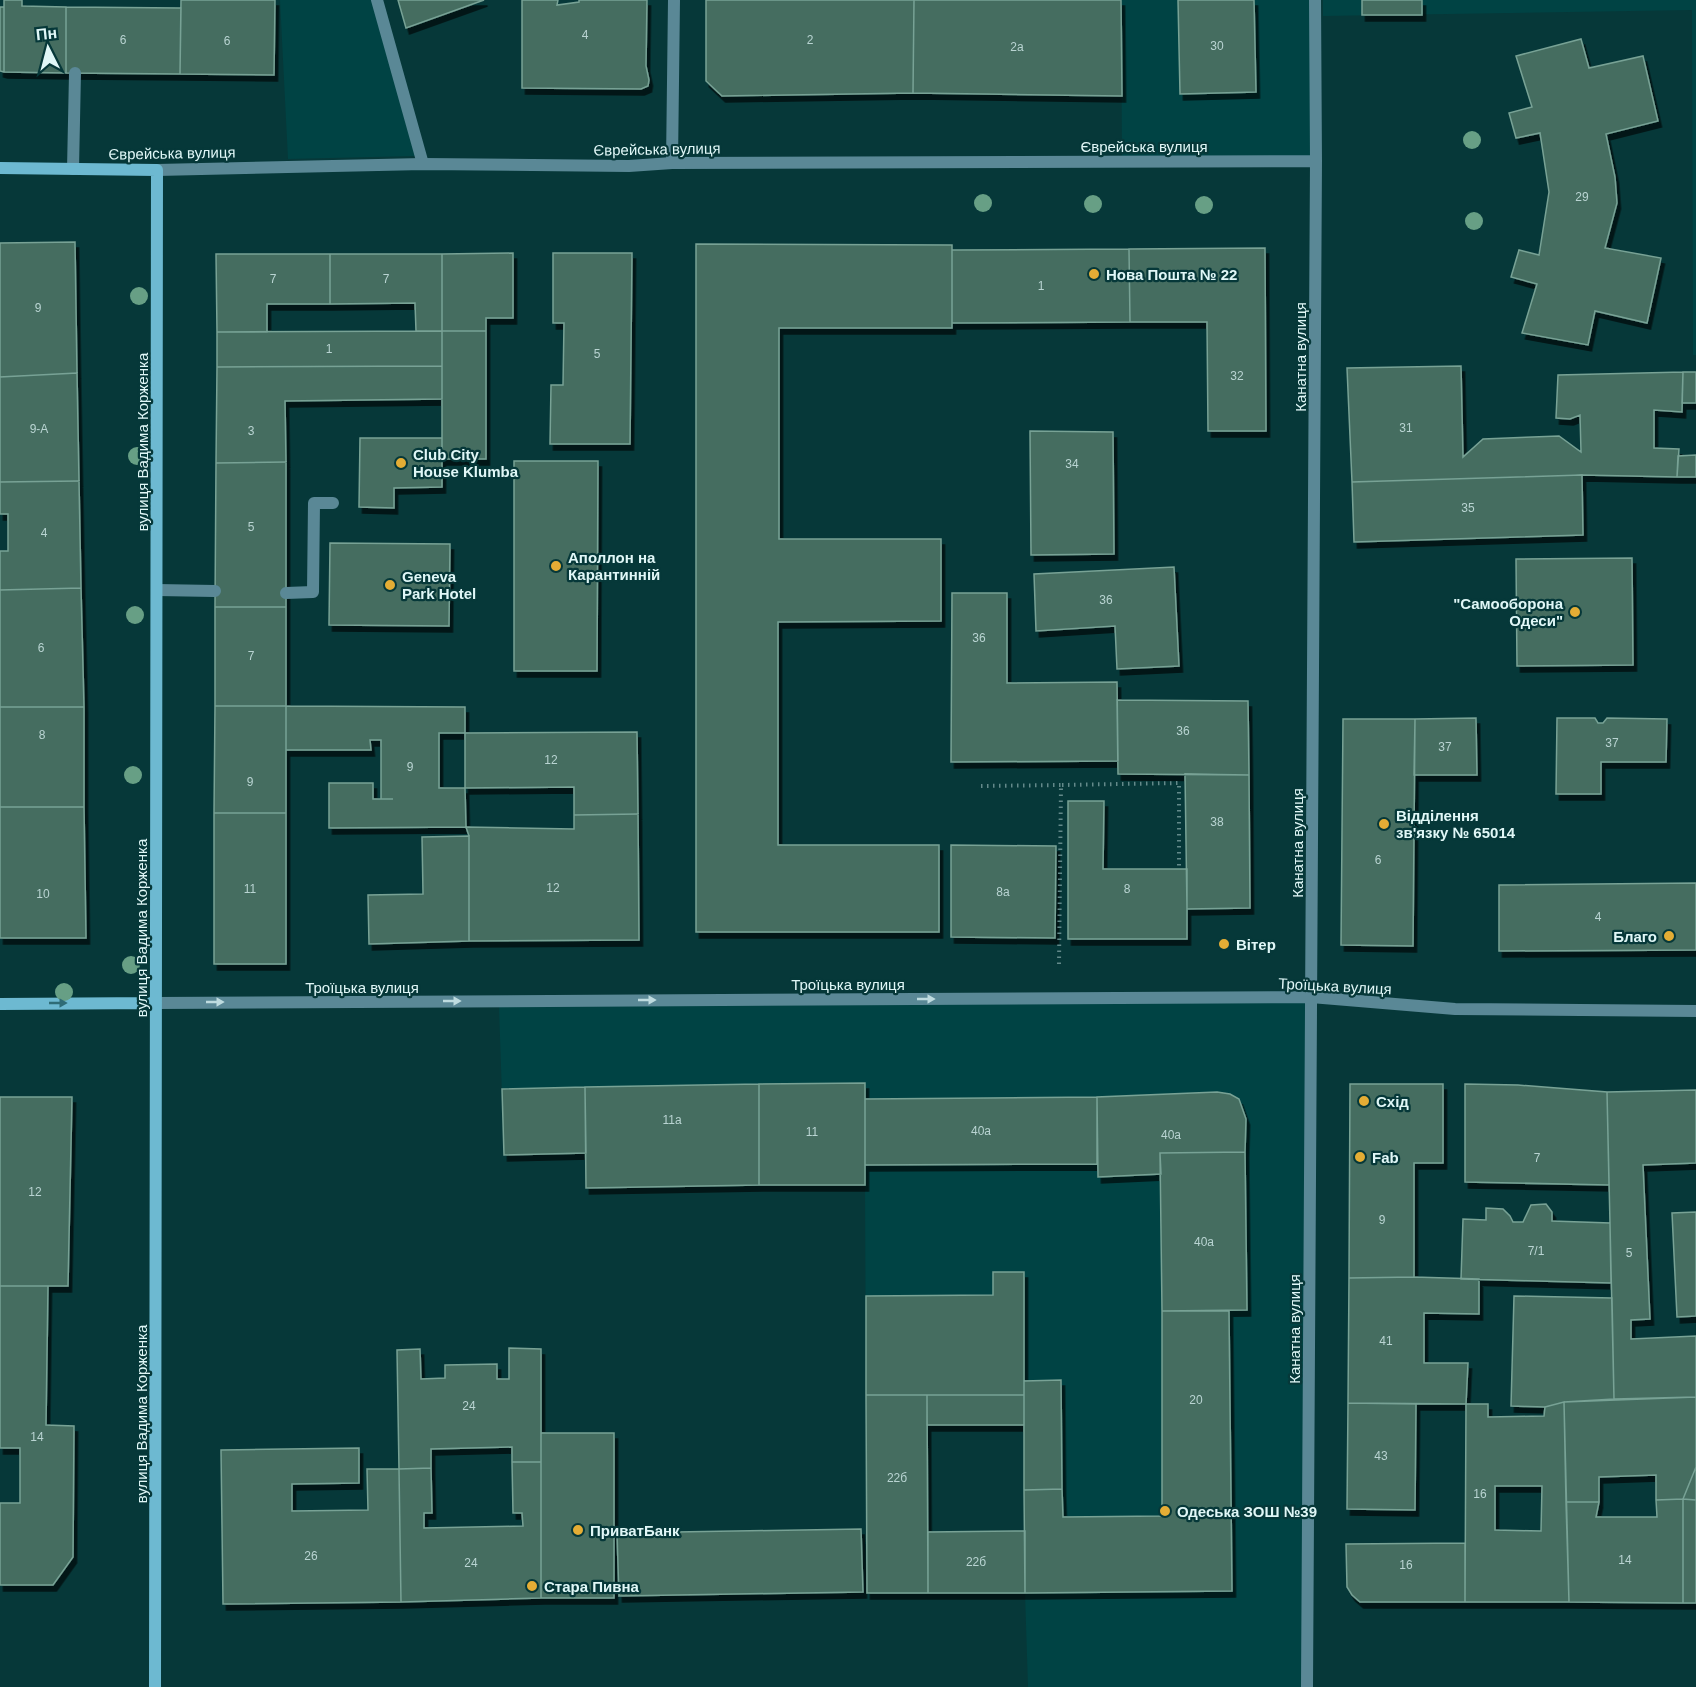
<svg xmlns="http://www.w3.org/2000/svg" width="1696" height="1687" viewBox="0 0 1696 1687" font-family="Helvetica,sans-serif">
<style>
.built{fill:#004344}
.building{fill:#446d61;stroke:#78a295;stroke-width:1.5;fill-rule:evenodd;filter:url(#shadow)}
.lines{fill:none;stroke-linecap:round;stroke-linejoin:round}
.path{stroke:#63898a;stroke-width:4;stroke-dasharray:1.5 4.5;stroke-linecap:butt}
.service{stroke:#5a8896;stroke-width:12}
.minor{stroke:#5a8896;stroke-width:12}
.tertiary{stroke:#5a8896;stroke-width:12}
.secondary{stroke:#6db9d1;stroke-width:12}
.tree{fill:#679f85}
.oneway{fill:#bedbdf}
.oneway2{fill:#2f6c76}
.poi-dot{fill:#e4ad35;stroke:#063839;stroke-width:2}
.labels{text-anchor:middle;dominant-baseline:central;stroke-width:4.5;stroke-linejoin:round;paint-order:stroke}
.number-label{font-size:12px;fill:#b9d4d2}
.street-label{font-size:15px;fill:#e0f7f7;stroke:#063839}
.poi-label{font-size:15px;font-weight:bold;fill:#e0f7f7;stroke:#063839;text-anchor:start}
</style>
<defs>
<filter id="shadow"><feDropShadow dx="3.5" dy="6" stdDeviation="0" flood-color="#0009"/></filter>
</defs>
<rect width="100%" height="100%" fill="#063839"/>
<path class="built" d="M280,0H372L415,156L288,159Z
M1121,0H1313L1314,160L1122,158Z
M1323,0H1696V355H1693L1692,10L1323,16Z
M1310,998L1305,1687H1028L1025,1593L1024,1395H866L865,1185L586,1188V1153L504,1155L499,1007Z"/>
<path class="building" d="M4,0H22V6L66,7V73L4,72Z
M181,0H275L274,75L180,74Z
M398,0H484L406,28Z
M522,0H558L557,5L579,2V0H647L646,66L649,80L648,86L641,89L522,88Z
M706,0H914L913,93L722,96L706,81Z
M914,0H1121L1122,96L913,93Z
M1178,0H1254L1256,92L1180,94Z
M1362,0H1422V15H1362Z
M0,7H4V72L0,71Z
M66,7L181,8L180,74L66,73Z
M1581,39L1589,68L1643,56L1658,121L1606,134L1615,177L1617,203L1605,248L1661,258L1647,323L1595,311L1588,345L1522,333L1537,284L1511,277L1519,250L1539,255L1549,192L1540,133L1516,138L1509,113L1532,107L1516,56Z
M75,242L77,373L0,377V243Z
M696,244L952,245V328H779V539H941V621L778,622V845H939V932H696Z
M1265,248L1266,431H1208L1207,322H1130L1129,249Z
M1129,249L1130,322L952,323V250Z
M513,253V318H486V331H442V254Z
M553,253H632L630,444H550L551,385H563L564,323H553Z
M216,254H330V304H267V332H217Z
M330,254H442V331H416L415,303L330,304Z
M442,331V366L217,367V332Z
M442,331H486V459H442Z
M442,366V399L285,401L286,462L216,463L217,367Z
M1461,366L1463,457L1483,439L1559,436L1581,452L1580,415L1570,419L1556,418L1558,375L1683,372L1682,412L1654,410V448L1679,449L1677,477L1582,475L1352,482L1347,368Z
M1683,372H1696V403H1682Z
M77,373L79,481L0,482V377Z
M1030,431L1113,432L1114,554L1031,555Z
M360,438H442V487L394,488V508L359,507Z
M1696,455V477H1677L1678,456Z
M514,461H598L597,671H514Z
M286,462V607H215L216,463Z
M1582,475L1583,535L1354,542L1352,482Z
M79,481L81,588L0,590V551H8V514H0V482Z
M330,543L450,544L449,626L329,625Z
M1632,558L1633,665L1517,666L1516,559Z
M1174,567L1179,666L1117,669L1115,626L1036,631L1034,574Z
M81,588L84,707H0V590Z
M952,593H1007V683L1117,682L1118,761L951,762Z
M215,607H286V706H215Z
M1117,700L1248,701L1249,775L1118,774Z
M215,706H286V813H214Z
M286,706L465,707V733H439V788H465L466,827L329,828V783H373V799H393H381V740H370L371,750H286Z
M0,707H84V807H0Z
M1476,718L1477,775H1414L1415,719Z
M1557,718H1595L1598,723H1603L1607,718L1667,719L1666,762H1601V794H1556Z
M1343,719H1415L1413,946L1341,945Z
M637,732L638,814L574,815V787L465,788V733Z
M1185,774L1249,775L1250,908L1187,909Z
M1068,801H1104L1103,869H1187V939H1068Z
M0,807H84L86,938H0Z
M214,813H286V964H214Z
M638,814L639,940L469,941V836L466,827L574,829V815Z
M469,836V941L369,944L368,895L423,894L422,837Z
M951,845L1056,846L1055,938L951,937Z
M1696,883V950L1499,951V885Z
M865,1083V1185H759V1084Z
M759,1084V1185L586,1188L585,1087Z
M1350,1084H1443V1163H1414V1277L1349,1278Z
M1465,1084L1518,1085L1607,1092L1609,1185L1465,1182Z
M585,1087L586,1153L504,1155L502,1089Z
M1696,1090V1163L1643,1165L1650,1319L1631,1320V1339L1696,1336V1397L1614,1399L1607,1092Z
M1217,1092L1230,1094L1239,1099L1246,1119L1245,1152L1160,1153L1161,1174L1098,1177L1097,1097Z
M0,1097H72L68,1286H0Z
M1097,1097V1164L865,1165V1099Z
M1245,1152L1247,1310L1162,1311L1160,1153Z
M1546,1204L1552,1212V1221L1610,1223L1611,1283L1461,1279L1463,1219L1486,1220V1208L1503,1209L1510,1216L1513,1222H1523L1531,1205Z
M1696,1212V1316L1677,1317L1672,1213Z
M993,1272H1024V1395H866V1296L993,1295Z
M1414,1277L1479,1279V1314L1424,1313V1363H1468L1466,1404L1348,1403L1349,1278Z
M0,1286H48L46,1425L74,1426L73,1557L53,1585H0V1503H20V1448H0Z
M1514,1296L1612,1298L1614,1399L1564,1402L1545,1407L1511,1406Z
M1162,1311H1229L1232,1591L1025,1593L1024,1490L1062,1489L1063,1517L1162,1516Z
M509,1348L541,1349V1462H512V1447L431,1449V1468L399,1469L397,1350L420,1349L421,1379L445,1378V1365L497,1364V1379H509Z
M1061,1380L1062,1489L1024,1490V1381Z
M866,1395H927L928,1593H867Z
M927,1395H1024V1425H927Z
M1696,1397V1467L1683,1499L1656,1500V1475L1599,1477V1502H1566L1564,1402Z
M1564,1402L1569,1602H1465L1466,1404H1488V1417L1544,1416L1545,1407ZM1495,1486H1542L1541,1531L1495,1530Z
M1348,1403L1416,1404L1415,1510L1347,1509Z
M541,1433H614V1598H541Z
M359,1448V1483L292,1484V1511L368,1510L367,1469H399L401,1602L223,1604L221,1450Z
M512,1462H541V1598L401,1602L399,1469L431,1468L432,1513H424V1528L523,1526L522,1513H513Z
M1696,1467V1500L1683,1499Z
M1683,1499L1696,1500V1603H1683Z
M1683,1499V1603L1569,1602L1566,1502H1599L1596,1517H1657L1656,1500Z
M861,1529L863,1592L619,1596L617,1533Z
M1015,1531H1025V1593H928V1532Z
M1465,1543V1602H1360L1352,1595L1347,1587L1346,1544Z"/>
<g class="lines">
<path class="path" d="M981,786L1061,785
M1059,964L1061,785L1179,783V870"/>
<path class="service" d="M73,169L75,73
M157,590L215,591
M286,593L313,592L314,503H333"/>
<path class="minor" d="M377,0L423,164
M672,163L674,0
M1311,997L1455,1009L1696,1011"/>
<path class="tertiary" d="M157,170L423,164L629,166L672,163L1316,161
M156,1003L1311,997
M1307,1687L1316,161L1315,0"/>
<path class="secondary" d="M0,168L157,170L155,1687
M0,1004L156,1003"/>
</g>
<g class="tree">
<circle cx="1472" cy="140" r="9"/>
<circle cx="983" cy="203" r="9"/>
<circle cx="1093" cy="204" r="9"/>
<circle cx="1204" cy="205" r="9"/>
<circle cx="1474" cy="221" r="9"/>
<circle cx="139" cy="296" r="9"/>
<circle cx="137" cy="456" r="9"/>
<circle cx="135" cy="615" r="9"/>
<circle cx="133" cy="775" r="9"/>
<circle cx="131" cy="965" r="9"/>
<circle cx="64" cy="992" r="9"/>
</g>
<defs><path id="oneway-solid" d="M-6-.8H1V-3.2L6.5 0L1 3.2V.8H-6Z" transform="scale(1.5)"/></defs>
<g class="oneway">
<use href="#oneway-solid" transform="translate(926 999)"/>
<use href="#oneway-solid" transform="translate(647 1000)"/>
<use href="#oneway-solid" transform="translate(452 1001)"/>
<use href="#oneway-solid" transform="translate(215 1002)"/>
</g>
<use class="oneway2" href="#oneway-solid" transform="translate(58 1003)"/>
<g class="poi-dot">
<circle cx="1094" cy="274" r="6"/>
<circle cx="401" cy="463" r="6"/>
<circle cx="556" cy="566" r="6"/>
<circle cx="390" cy="585" r="6"/>
<circle cx="1575" cy="612" r="6"/>
<circle cx="1384" cy="824" r="6"/>
<circle cx="1669" cy="936" r="6"/>
<circle cx="1224" cy="944" r="6"/>
<circle cx="1364" cy="1101" r="6"/>
<circle cx="1360" cy="1157" r="6"/>
<circle cx="1165" cy="1511" r="6"/>
<circle cx="578" cy="1530" r="6"/>
<circle cx="532" cy="1586" r="6"/>
</g>
<g class="labels">
<g class="number-label">
<text x="585" y="35">4</text>
<text x="123" y="40">6</text>
<text x="810" y="40">2</text>
<text x="227" y="41">6</text>
<text x="1217" y="46">30</text>
<text x="1017" y="47">2а</text>
<text x="1582" y="197">29</text>
<text x="273" y="279">7</text>
<text x="386" y="279">7</text>
<text x="1041" y="286">1</text>
<text x="38" y="308">9</text>
<text x="329" y="349">1</text>
<text x="597" y="354">5</text>
<text x="1237" y="376">32</text>
<text x="1406" y="428">31</text>
<text x="39" y="429">9-А</text>
<text x="251" y="431">3</text>
<text x="1072" y="464">34</text>
<text x="1468" y="508">35</text>
<text x="251" y="527">5</text>
<text x="44" y="533">4</text>
<text x="1106" y="600">36</text>
<text x="979" y="638">36</text>
<text x="41" y="648">6</text>
<text x="251" y="656">7</text>
<text x="1183" y="731">36</text>
<text x="42" y="735">8</text>
<text x="1612" y="743">37</text>
<text x="1445" y="747">37</text>
<text x="551" y="760">12</text>
<text x="410" y="767">9</text>
<text x="250" y="782">9</text>
<text x="1217" y="822">38</text>
<text x="1378" y="860">6</text>
<text x="553" y="888">12</text>
<text x="250" y="889">11</text>
<text x="1127" y="889">8</text>
<text x="1003" y="892">8а</text>
<text x="43" y="894">10</text>
<text x="1598" y="917">4</text>
<text x="672" y="1120">11а</text>
<text x="981" y="1131">40а</text>
<text x="812" y="1132">11</text>
<text x="1171" y="1135">40а</text>
<text x="1537" y="1158">7</text>
<text x="35" y="1192">12</text>
<text x="1382" y="1220">9</text>
<text x="1204" y="1242">40а</text>
<text x="1536" y="1251">7/1</text>
<text x="1629" y="1253">5</text>
<text x="1386" y="1341">41</text>
<text x="1196" y="1400">20</text>
<text x="469" y="1406">24</text>
<text x="37" y="1437">14</text>
<text x="1381" y="1456">43</text>
<text x="897" y="1478">22б</text>
<text x="1480" y="1494">16</text>
<text x="311" y="1556">26</text>
<text x="1625" y="1560">14</text>
<text x="976" y="1562">22б</text>
<text x="471" y="1563">24</text>
<text x="1406" y="1565">16</text>
</g>
<g class="street-label">
<text x="1144" y="146">Єврейська вулиця</text>
<text transform="translate(657 149) rotate(-1)">Єврейська вулиця</text>
<text transform="translate(172 153) rotate(-1)">Єврейська вулиця</text>
<text transform="translate(1300 357) rotate(-90)">Канатна вулиця</text>
<text transform="translate(142 442) rotate(-90)">вулиця Вадима Корженка</text>
<text transform="translate(1297 843) rotate(-90)">Канатна вулиця</text>
<text transform="translate(141 928) rotate(-90)">вулиця Вадима Корженка</text>
<text x="848" y="984">Троїцька вулиця</text>
<text transform="translate(1335 986) rotate(3)">Троїцька вулиця</text>
<text x="362" y="987">Троїцька вулиця</text>
<text transform="translate(1294 1329) rotate(-90)">Канатна вулиця</text>
<text transform="translate(141 1414) rotate(-90)">вулиця Вадима Корженка</text>
</g>
<g class="poi-label">
<text x="1106" y="274">Нова Пошта № 22</text>
<text x="413" y="454">Club City<tspan x="413" dy="17">House Klumba</tspan></text>
<text x="568" y="557">Аполлон на<tspan x="568" dy="17">Карантинній</tspan></text>
<text x="402" y="576">Geneva<tspan x="402" dy="17">Park Hotel</tspan></text>
<text x="1563" y="603" text-anchor="end">"Самооборона<tspan x="1563" dy="17">Одеси"</tspan></text>
<text x="1396" y="815">Відділення<tspan x="1396" dy="17">зв'язку № 65014</tspan></text>
<text x="1657" y="936" text-anchor="end">Благо</text>
<text x="1236" y="944">Вітер</text>
<text x="1376" y="1101">Схiд</text>
<text x="1372" y="1157">Fab</text>
<text x="1177" y="1511">Одеська ЗОШ №39</text>
<text x="590" y="1530">ПриватБанк</text>
<text x="544" y="1586">Стара Пивна</text>
</g>
</g>
<g transform="translate(48 48) rotate(354)" stroke="#063839" stroke-width="4.5" paint-order="stroke">
<path d="M0-4.5L10 22L0 15L-10 22Z" fill="#e0f7f7"/>
<text y="-9" font-size="16" font-weight="bold" text-anchor="middle" fill="#e0f7f7">Пн</text>
</g>
</svg>
